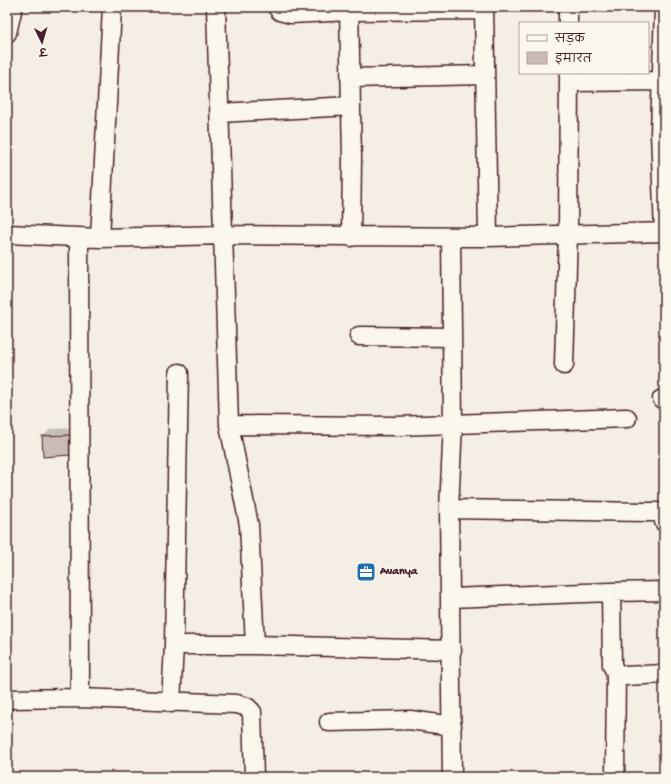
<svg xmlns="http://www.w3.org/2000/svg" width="671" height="784" viewBox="0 0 671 784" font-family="'Gochi Hand','Playpen Sans Deva',sans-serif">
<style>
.shadow{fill:#0003}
.building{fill:#cabbb6;stroke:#4a1f2b}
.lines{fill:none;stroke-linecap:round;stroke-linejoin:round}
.minor-casing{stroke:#4a1f2b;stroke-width:21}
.minor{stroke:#fbf7ec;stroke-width:18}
.labels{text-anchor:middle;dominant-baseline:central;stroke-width:3.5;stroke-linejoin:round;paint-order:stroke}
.poi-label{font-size:12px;font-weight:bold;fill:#4a1f2b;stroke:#fbf7ec;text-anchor:start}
</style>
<rect width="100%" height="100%" fill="#f4eee4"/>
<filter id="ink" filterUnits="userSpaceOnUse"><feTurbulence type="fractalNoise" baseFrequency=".025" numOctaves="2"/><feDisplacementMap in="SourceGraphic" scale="8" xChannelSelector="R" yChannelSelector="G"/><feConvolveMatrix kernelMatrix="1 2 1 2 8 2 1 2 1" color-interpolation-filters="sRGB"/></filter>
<g filter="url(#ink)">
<path class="shadow" d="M77,428L78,447L43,437L50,429Z"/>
<path class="building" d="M70,435L71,455L43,457L42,436Z"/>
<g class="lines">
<defs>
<path id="minor" d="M216,7L229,425L396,426L627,418
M277,7L280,11L291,14L349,11L484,10
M349,7L352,159L351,237
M484,7L488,237
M568,7V23
M7,33L13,7
M350,78L485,75
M569,82L664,81
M220,113L351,106
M7,234L100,238L223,235L488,237L664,232L660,133L664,7
M451,237L453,423L449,509L452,777
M100,238L112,7
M359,336L452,337
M564,365L568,233L569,73
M662,399H664
M229,425L249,525L255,645
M449,509L648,512H658L664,518V522
M611,592L664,591
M451,598L611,592L612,665L616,673L625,676L664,674
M174,645H255L452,650
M80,698L237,704L247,707L252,712L254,777
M7,699L80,698L79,238
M171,703L174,645L179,373
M329,722L410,720L452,726
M615,777L616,673"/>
</defs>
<use href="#minor" class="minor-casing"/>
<use href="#minor" class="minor"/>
</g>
</g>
<defs>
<symbol id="office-square" viewBox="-11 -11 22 22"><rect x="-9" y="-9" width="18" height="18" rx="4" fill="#1f6fb2" stroke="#fbf7ec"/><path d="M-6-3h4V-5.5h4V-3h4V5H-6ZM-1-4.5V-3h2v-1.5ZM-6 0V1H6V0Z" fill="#fff"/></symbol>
</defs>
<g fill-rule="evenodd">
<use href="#office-square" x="355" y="561" width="22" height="22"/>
</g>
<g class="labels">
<g class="poi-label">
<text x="380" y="572">Avanya</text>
</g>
</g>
<rect width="671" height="784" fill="none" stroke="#fbf7ec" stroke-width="24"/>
<rect x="12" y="12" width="647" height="760" fill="none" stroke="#4a1f2b" stroke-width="1.5" filter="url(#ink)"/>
<rect x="519" y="22" width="130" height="52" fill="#fbf7ec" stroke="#b4a19f"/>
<rect x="527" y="35" width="20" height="6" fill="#fbf7ec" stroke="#b4a19f"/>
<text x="555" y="42" font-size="12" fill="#4a1f2b">सड़क</text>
<rect x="527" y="52" width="20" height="12" fill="#cabbb6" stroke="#b4a19f"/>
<text x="555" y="62" font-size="12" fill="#4a1f2b">इमारत</text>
<g transform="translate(42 42) rotate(175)" stroke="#fbf7ec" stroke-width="3" paint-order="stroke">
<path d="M0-3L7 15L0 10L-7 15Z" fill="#4a1f2b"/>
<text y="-6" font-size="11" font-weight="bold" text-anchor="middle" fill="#4a1f2b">उ</text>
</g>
</svg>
